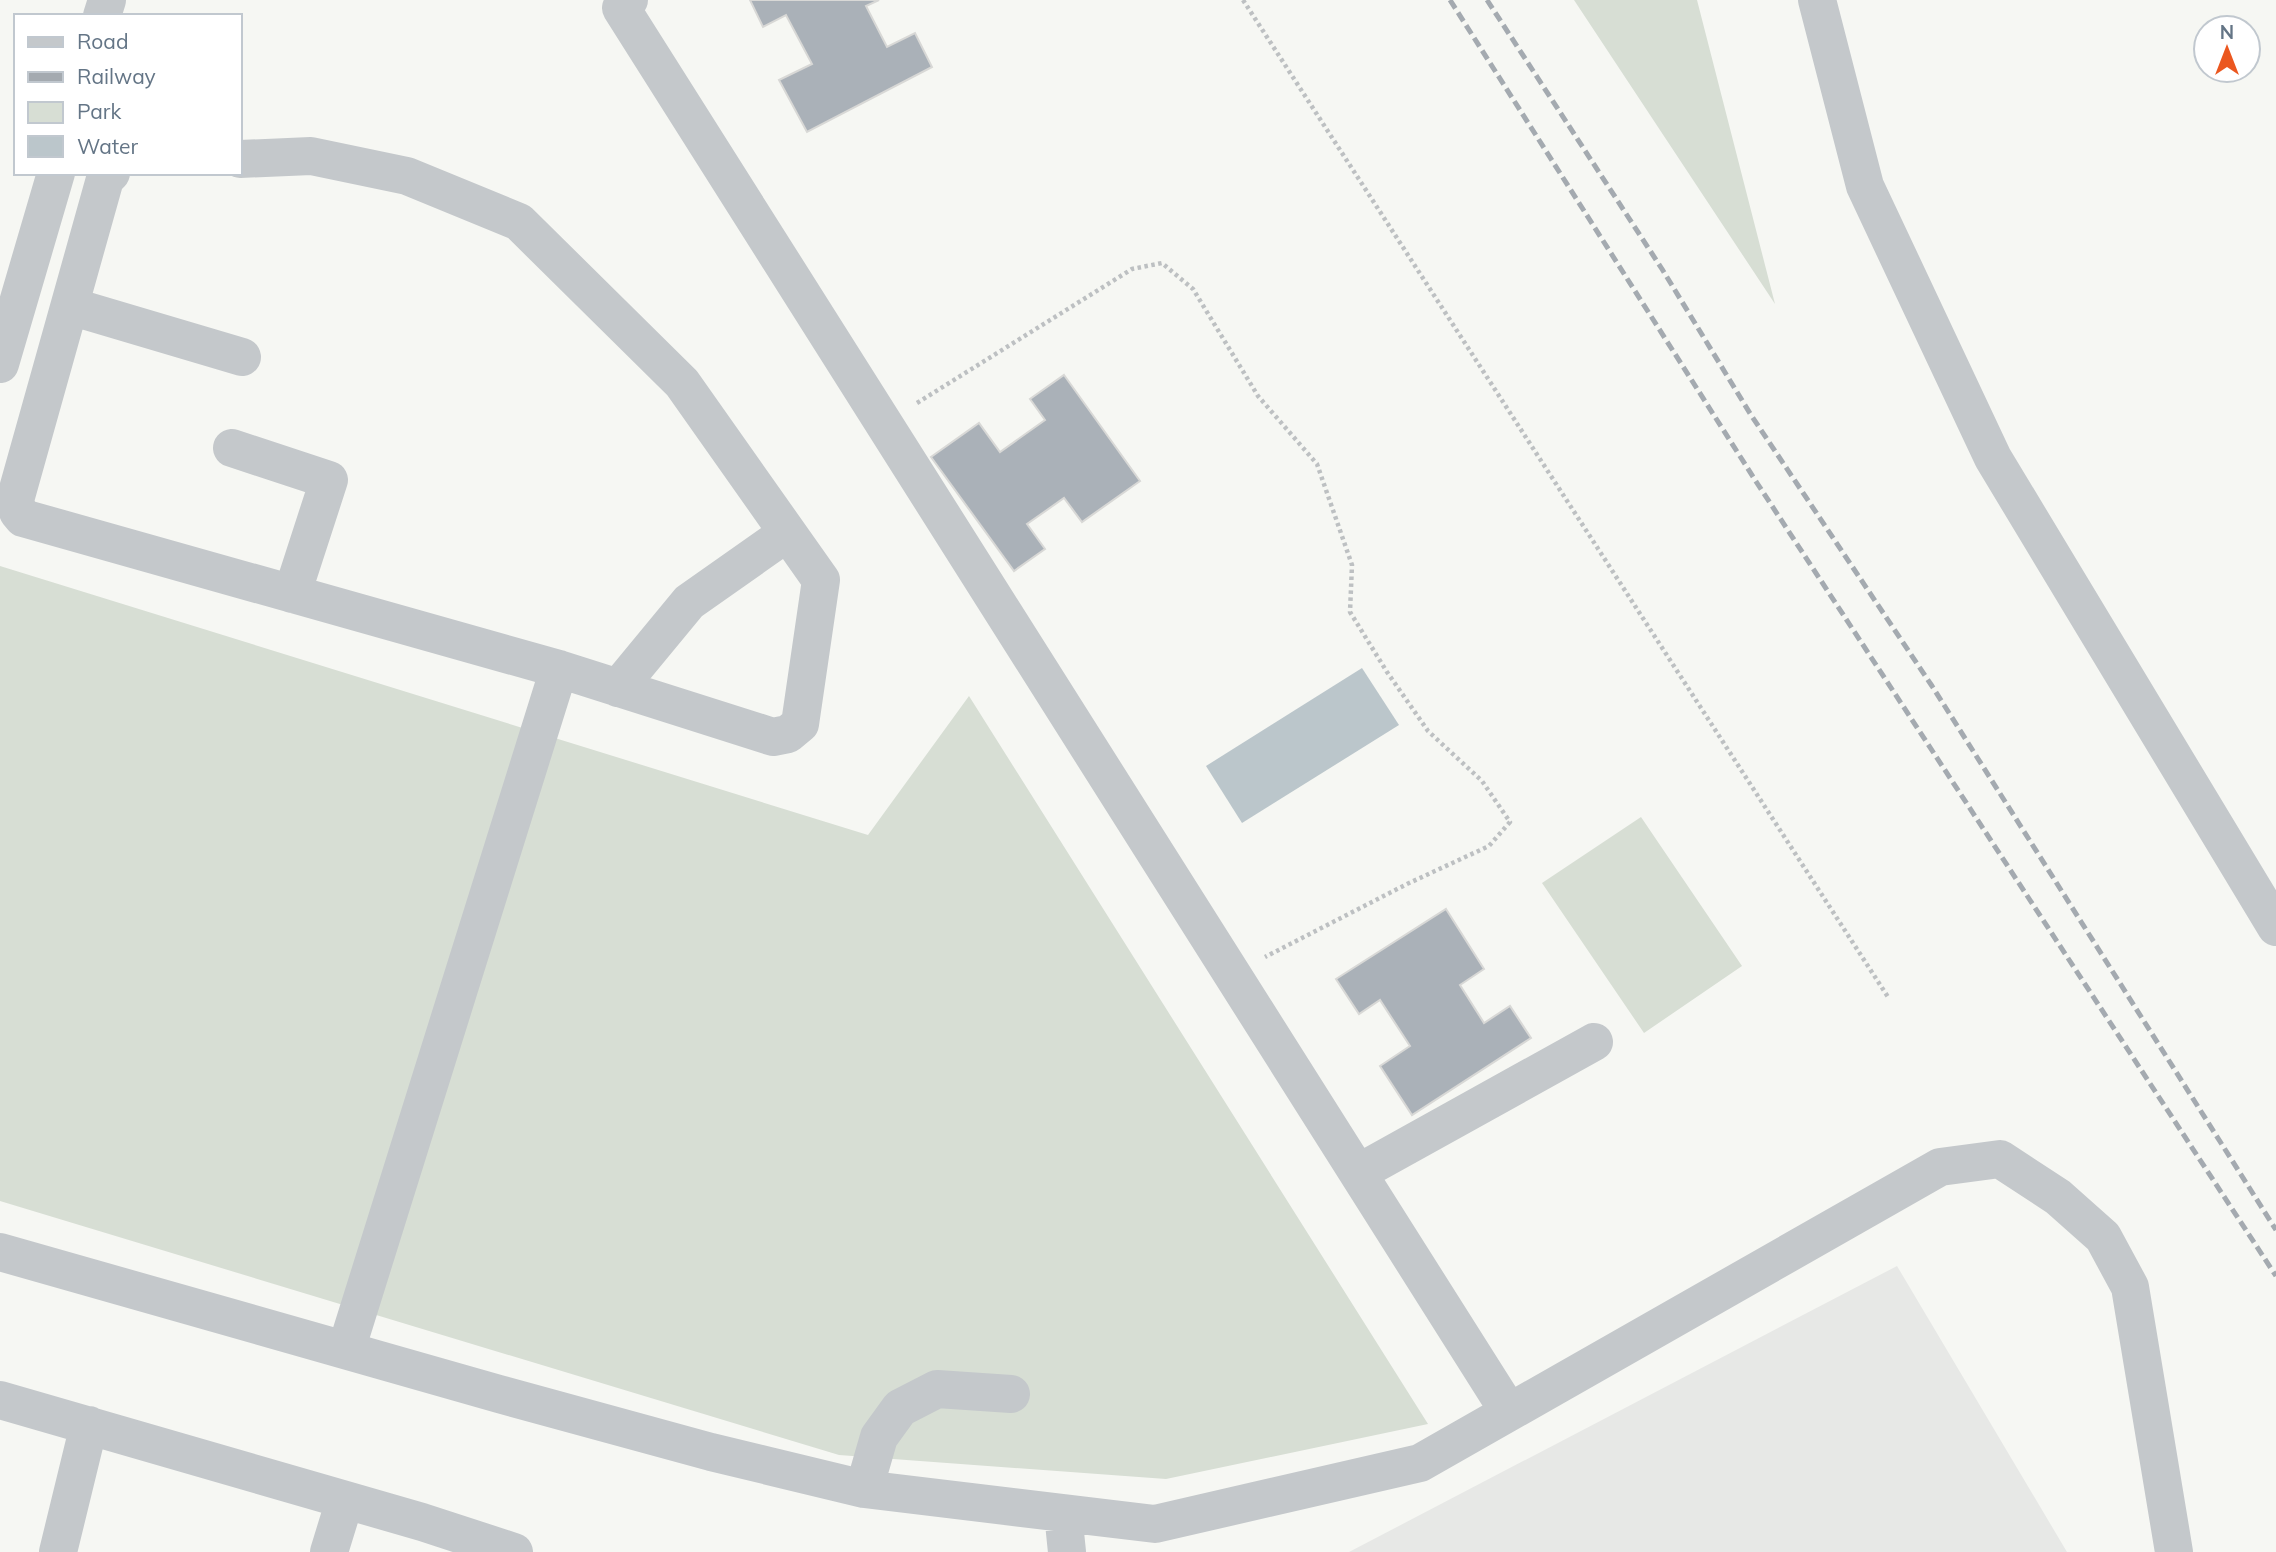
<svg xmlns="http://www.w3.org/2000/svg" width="2276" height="1552" viewBox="0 0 2276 1552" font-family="Mulish,sans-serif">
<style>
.built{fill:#e7e8e6}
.green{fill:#d7ded4}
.water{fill:#bbc6cb}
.building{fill:#aab1b8;stroke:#d8d8d6;stroke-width:2}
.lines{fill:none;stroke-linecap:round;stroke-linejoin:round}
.path{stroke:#bdc0c2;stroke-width:4.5;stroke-dasharray:3.5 3.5;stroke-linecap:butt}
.minor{stroke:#c4c8cb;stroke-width:38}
.rail{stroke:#a4aab0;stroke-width:5;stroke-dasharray:10 5;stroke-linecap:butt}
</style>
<rect width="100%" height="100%" fill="#f6f7f3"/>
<path class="built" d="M1897,1266L2067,1552H1349Z"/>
<path class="green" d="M1574,0H1697L1775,304Z
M0,566L868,835L969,696L1428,1424L1166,1479L839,1455L0,1201Z
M1641,817L1742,966L1644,1033L1542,883Z"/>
<path class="water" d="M1362,668L1399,725L1242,823L1206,766Z"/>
<path class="building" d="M750,0H879L866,6L887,47L915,33L932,67L807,132L779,80L812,64L786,15L763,27Z
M1064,375L1140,481L1082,522L1064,498L1027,524L1045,549L1014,571L931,457L979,423L1000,452L1045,420L1030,399Z
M1446,909L1484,969L1460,985L1484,1023L1510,1006L1531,1038L1412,1115L1380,1066L1410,1046L1380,1000L1359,1014L1336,979Z"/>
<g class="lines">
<path class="path" d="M1243,0L1888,997
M917,403L1132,269L1162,263L1193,289L1258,396L1317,464L1352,565L1350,612L1387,672L1428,731L1482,781L1510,822L1489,846L1407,884L1265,957"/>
<path class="minor" d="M629,0L621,8L1509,1412
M1817,0L1865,186L1993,458L2276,927
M102,16L107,0
M111,173L105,179L15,500L18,512L23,518L559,669L773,737L788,734L800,724L821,580L682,383L519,222L407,176L311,156L240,159
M70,306L242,357
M0,364L56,173
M232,448L329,480L292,594
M618,688L689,602L787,533
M1358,1173L1594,1042
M0,1252L499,1394L711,1452L864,1489L1155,1524L1420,1463L1940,1167L2000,1159L2058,1197L2103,1237L2130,1287L2174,1552
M346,1350L559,669
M0,1400L422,1522L514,1552
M864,1489L879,1437L900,1408L937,1389L1011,1394
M1063,1513L1067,1552
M58,1552L89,1425
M329,1552L345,1500"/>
<path class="rail" d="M1450,0L1757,483L2276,1276
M1487,0L1662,269L1751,415L1932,686L2276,1230"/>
</g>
<rect x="14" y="14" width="228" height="161" fill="#ffffff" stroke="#c1c8cf" stroke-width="2"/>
<rect x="28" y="37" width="35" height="10" fill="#c4c8cb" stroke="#c1c8cf" stroke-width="2"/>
<text x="77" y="49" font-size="21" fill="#647586">Road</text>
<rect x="28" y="72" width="35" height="10" fill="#a4aab0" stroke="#c1c8cf" stroke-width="2"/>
<text x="77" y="84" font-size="21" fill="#647586">Railway</text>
<rect x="28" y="102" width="35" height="21" fill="#d7ded4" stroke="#c1c8cf" stroke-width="2"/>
<text x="77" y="119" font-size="21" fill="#647586">Park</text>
<rect x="28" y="136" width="35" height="21" fill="#bbc6cb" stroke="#c1c8cf" stroke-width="2"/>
<text x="77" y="154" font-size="21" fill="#647586">Water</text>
<g transform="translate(2227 49)"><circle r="33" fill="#ffffff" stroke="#c1c8cf" stroke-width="2"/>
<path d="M0-5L12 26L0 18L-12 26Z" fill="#eb571f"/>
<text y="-10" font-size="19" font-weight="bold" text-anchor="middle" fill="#647586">N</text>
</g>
</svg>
